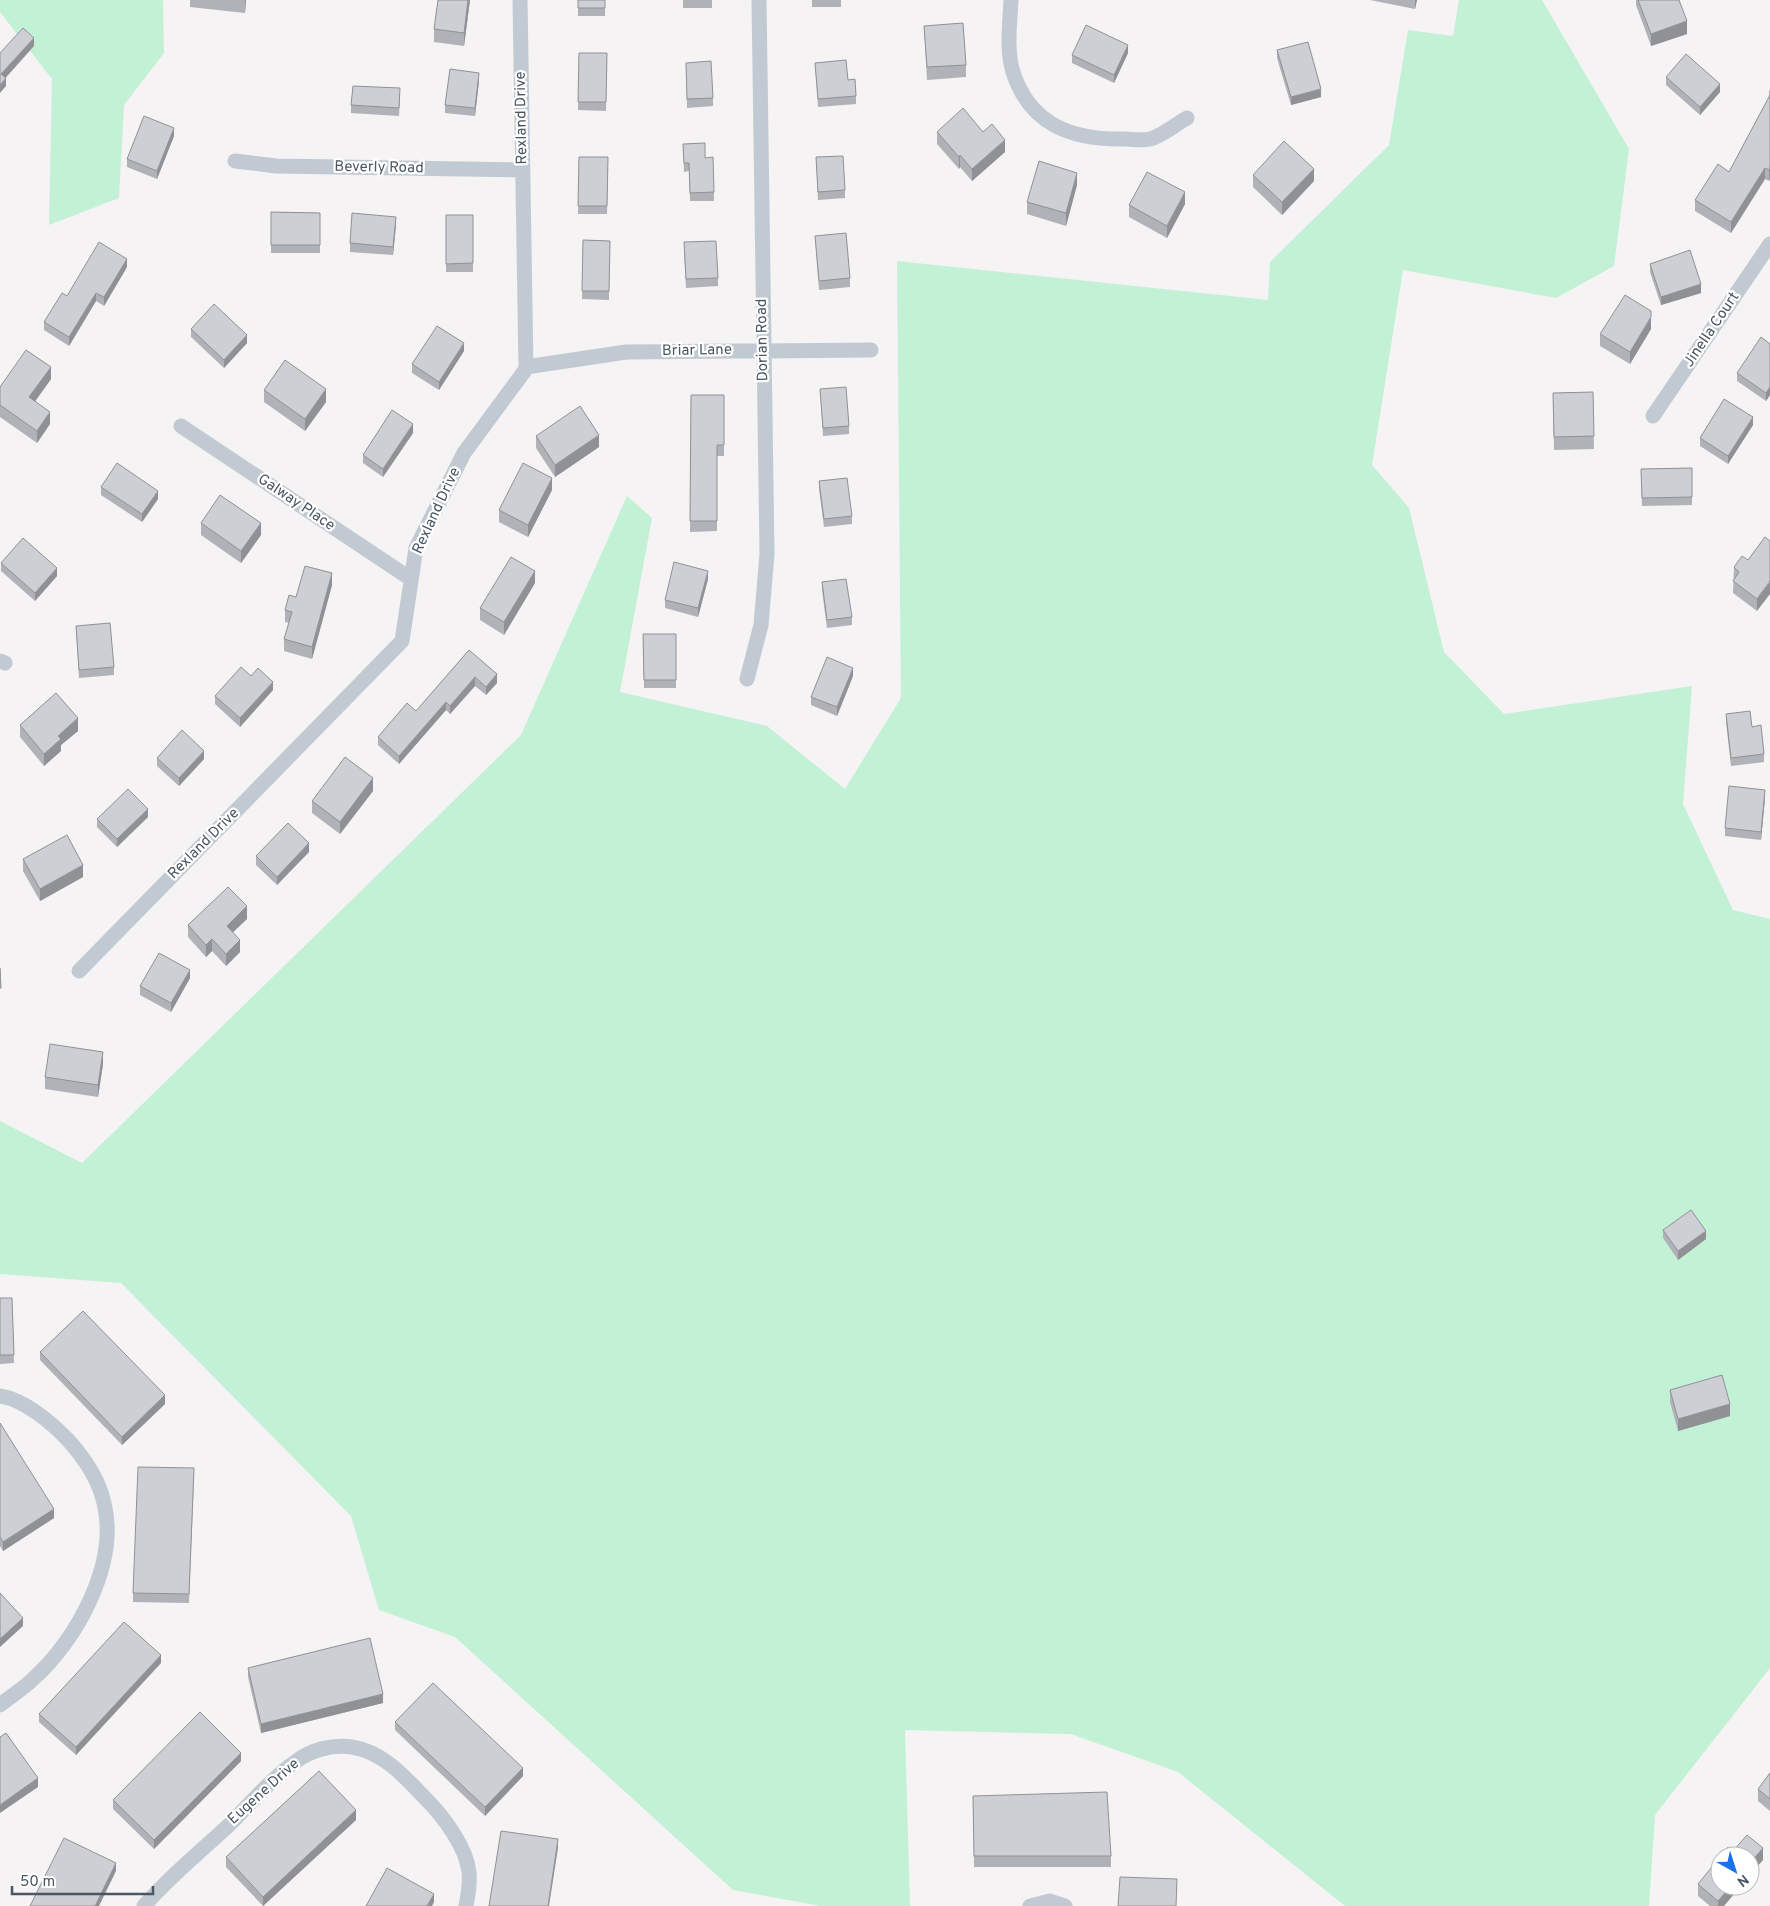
<svg xmlns="http://www.w3.org/2000/svg" width="1770" height="1906" viewBox="0 0 1770 1906" font-family="Overpass,sans-serif">
<style>
.green{fill:#c3f1d5}
.lines{fill:none;stroke-linecap:round;stroke-linejoin:round}
.minor{stroke:#c1cad2;stroke-width:15}
.wall{fill:#b0b2b7}
.shaded-wall{fill:#909195}
.building{fill:#cdcfd5;stroke:#909195}
.labels{text-anchor:middle;dominant-baseline:central;stroke-width:4.5;stroke-linejoin:round;paint-order:stroke}
.street-label{font-size:15px;fill:#4a5661;stroke:#fff}
</style>
<rect width="100%" height="100%" fill="#f5f3f3"/>
<path class="green" d="M0,0H163L164,53L124,105L119,198L49,225L52,79L0,12Z
M1459,0H1542L1629,149L1614,266L1556,298L1403,270L1372,465L1409,508L1444,652L1504,714L1692,686L1683,804L1733,910L1770,919V1668L1655,1815L1649,1906H1345L1178,1772L1071,1734L905,1730L910,1906H821L733,1890L455,1637L379,1610L351,1516L121,1283L0,1274V1121L82,1163L521,735L627,496L652,518L620,692L767,726L845,789L901,698L897,261L1268,300L1270,262L1389,145L1408,30L1453,36Z"/>
<g class="lines">
<path class="minor" d="M1011,0C1010,23 1006,50 1013,72C1030,125 1072,140 1124,139C1132,139 1142,141 1150,139C1162,136 1176,124 1187,118
M235,161L276,166L523,170
M526,367L626,352L871,350
M1653,416L1770,244
M181,426L411,579
M0,661L5,663
M747,679L761,625L767,554L759,0
M79,971L402,641L416,548L464,453L526,369L520,0
M0,1396C25,1400 52,1423 69,1441C85,1459 99,1480 104,1503C119,1563 77,1640 33,1679C23,1689 11,1696 0,1705
M144,1906C170,1876 200,1852 229,1825C250,1804 271,1779 295,1762C310,1750 333,1744 352,1747C383,1752 404,1776 425,1798C443,1816 466,1846 469,1872C470,1882 468,1896 466,1906
M1030,1906L1050,1901L1065,1906"/>
</g>
<path class="wall" d="M190,0H246L245,13L190,7Z
M438,0H470L464,46L434,42V29Z
M578,0H605V16H578Z
M683,0H712V8H683Z
M812,0H841V7H812Z
M1370,0H1417L1415,9Z
M1636,0H1679L1687,34L1651,46L1636,5Z
M924,26L966,65V77L927,80Z
M1277,50L1321,97L1291,105L1277,58Z
M579,53H607L606,111L578,110Z
M1128,53L1114,83L1072,63V55Z
M686,63L713,98V106L687,108Z
M815,63L848,80L856,96V104L818,107Z
M1666,77L1720,92L1700,115L1666,85Z
M479,81L475,116L445,113V105Z
M1770,89V178L1769,181L1765,179L1731,233L1695,211V200L1729,172L1769,97V91Z
M400,96L399,116L351,113V105Z
M937,132H983L1005,152L972,181L960,167L959,169L937,144Z
M174,136L157,179L127,167V159Z
M683,144L714,192V201H690L689,171L684,172Z
M579,157H608L607,214H578Z
M816,157L845,190V198L818,200Z
M1253,175L1314,181L1282,215L1253,187Z
M1077,185L1066,226L1027,214V202Z
M1185,204L1167,238L1129,217V205Z
M271,212L320,213V253H271Z
M446,215H473V272H446Z
M396,225L393,255L350,252V243Z
M815,236L850,278V287L819,290Z
M583,240L610,241L609,300L582,299Z
M684,250L718,278V286L686,288Z
M1650,264L1701,293L1661,305L1650,272Z
M127,267L104,306L96,301L69,346L44,330V322L67,296Z
M191,329L247,343L224,368L191,337Z
M1651,329L1630,364L1600,346V334Z
M1770,344V395L1766,401L1737,381V373Z
M464,351L439,390L412,373V364Z
M51,379L35,401L50,424L37,443L0,417V387Z
M820,389L849,426V434L823,436Z
M264,390L326,402L305,431L264,402Z
M1593,392L1594,449L1554,450L1553,393Z
M691,395H724V456H717V531L690,532Z
M1753,425L1728,464L1700,446V438Z
M413,433L383,477L363,463V455Z
M536,436L599,447L555,477L536,448Z
M1692,468V505L1642,506L1641,469Z
M819,481L852,516V524L824,527L819,489Z
M101,487L158,499L142,522L101,495Z
M552,490L528,537L499,522V510Z
M201,523L261,535L241,563L201,535Z
M1765,537L1757,611L1733,593L1734,567L1748,560Z
M1,563L57,576L35,601L1,571Z
M708,579L698,617L665,608V600Z
M822,582L852,617V625L827,628L822,590Z
M535,583L504,635L480,620V608Z
M332,585L312,659L284,651V639L289,623L285,622V610L296,597Z
M76,626L114,667V675L79,678Z
M643,634H676V688H644Z
M469,650L497,683L486,695L475,686L450,714L446,710L399,764L378,745V737L416,711Z
M853,676L837,716L811,705V697Z
M273,690L240,727L215,704V696Z
M1726,714L1752,727L1764,754V762L1731,766L1726,722Z
M20,725L78,731L61,745V751L44,766L20,737Z
M157,758L204,759L179,786L157,766Z
M373,791L340,834L312,813V801Z
M1765,798L1761,840L1725,836V828Z
M148,817L117,847L97,827V819Z
M309,852L277,885L256,865V856Z
M23,859L83,877L40,901L23,871Z
M247,919L233,932L240,952L226,966L212,951L206,957L188,937V925Z
M190,978L171,1012L140,995V986Z
M103,1064L98,1097L45,1089V1077Z
M1663,1230L1706,1239L1678,1260L1663,1238Z
M0,1298H12L14,1363L0,1364Z
M40,1352L165,1404L122,1445L40,1360Z
M1670,1390L1730,1416L1678,1431L1670,1402Z
M0,1423L54,1518L3,1551L0,1546Z
M194,1477L189,1603L133,1602V1593Z
M161,1663L76,1755L39,1722V1714Z
M248,1668L383,1703L261,1733L248,1677Z
M395,1722L523,1776L485,1816L395,1730Z
M241,1761L154,1849L113,1809V1800Z
M1770,1773V1811L1758,1801V1789Z
M973,1796L1111,1856V1867H974Z
M356,1820L263,1906L226,1867V1857Z
M1698,1884L1724,1906H1710L1698,1896Z"/>
<path class="shaded-wall" d="M245,0H246L245,13Z
M468,0H470L464,46V33Z
M1415,0H1417L1415,9Z
M1687,21V34L1651,46V34Z
M34,38V46L1,83V74Z
M1128,45V53L1114,83V75Z
M479,73V81L475,116V108Z
M6,78V86L0,93V85Z
M1720,84V92L1700,115V107Z
M1321,89V97L1291,105V97Z
M174,128V136L157,179V171Z
M1005,140V152L972,181V169Z
M960,155V167L959,169V157Z
M1770,167V178L1769,181V170Z
M1765,168V179L1731,233V222Z
M1314,169V181L1282,215V202Z
M1077,173V185L1066,226V213Z
M1185,192V204L1167,238V226Z
M396,217V225L393,255V247Z
M127,259V267L104,306V297Z
M1701,284V293L1661,305V297Z
M96,293V301L69,346V337Z
M1651,317V329L1630,364V352Z
M247,335V343L224,368V360Z
M464,343V351L439,390V382Z
M51,367V379L29,410V397Z
M1770,387V395L1766,401V393Z
M326,389V402L305,431V419Z
M50,412V424L37,443V431Z
M1753,417V425L1728,464V456Z
M413,424V433L383,477V469Z
M599,435V447L555,477V465Z
M552,478V490L528,537V525Z
M158,491V499L142,522V514Z
M261,523V535L241,563V551Z
M57,568V576L35,601V593Z
M535,571V583L504,635V622Z
M708,571V579L698,617V608Z
M332,573V585L312,659V647Z
M1770,582V594L1757,611V599Z
M853,668V676L837,716V707Z
M497,674V683L486,695V687Z
M475,677V686L450,714V706Z
M273,682V690L240,727V718Z
M446,702V710L399,764V756Z
M78,718V731L61,745V751L44,766V754L58,736Z
M204,751V759L179,786V778Z
M373,778V791L340,834V822Z
M1765,790V798L1761,840V832Z
M148,809V817L117,847V839Z
M309,843V852L277,885V877Z
M83,865V877L40,901V889Z
M247,906V919L227,938V926Z
M212,939V951L206,957V945Z
M240,940V952L226,966V954Z
M190,970V978L171,1012V1003Z
M103,1052V1064L98,1097V1085Z
M1706,1231V1239L1678,1260V1251Z
M165,1395V1404L122,1445V1437Z
M1730,1404V1416L1678,1431V1419Z
M54,1509V1518L3,1551V1542Z
M23,1618V1626L0,1647V1639Z
M161,1655V1663L76,1755V1747Z
M383,1694V1703L261,1733V1724Z
M241,1753V1761L154,1849V1840Z
M523,1768V1776L485,1816V1807Z
M38,1778V1787L0,1813V1805Z
M356,1810V1820L263,1906V1897Z
M558,1839V1848L549,1906H548Z
M1763,1848V1860L1750,1875V1863Z
M116,1863V1871L99,1906H95Z
M1731,1886H1741L1724,1906H1718V1901Z
M434,1894V1902L432,1906H427Z"/>
<path class="building" d="M438,0H468L464,33L434,29Z
M578,0H605V8H578Z
M1638,0H1679L1687,21L1651,34Z
M963,23L966,65L927,67L924,26Z
M1086,25L1128,45L1114,75L1072,55Z
M23,28L34,38L1,74L6,78L0,85V53Z
M1308,42L1321,89L1291,97L1277,50Z
M579,53H607L606,102H578Z
M1686,54L1720,84L1700,107L1666,77Z
M846,60L848,80L855,79L856,96L818,99L815,63Z
M711,61L713,98L687,99L686,63Z
M450,69L479,73L475,108L445,105Z
M353,86L400,88L399,108L351,105Z
M1770,95V167L1769,170L1765,168L1731,222L1695,200L1718,164L1729,172Z
M963,108L983,132L992,124L1005,140L972,169L960,155L959,157L937,132Z
M144,116L174,128L157,171L127,159Z
M1284,141L1314,169L1282,202L1253,175Z
M705,143V158L713,157L714,192L690,193L689,163H684L683,144Z
M843,156L845,190L818,192L816,157Z
M579,157H608L607,206H578Z
M1039,161L1077,173L1066,213L1027,202Z
M1147,172L1185,192L1167,226L1129,205Z
M271,212L320,213V245H271Z
M352,213L396,217L393,247L350,243Z
M446,215H473V263L446,264Z
M846,233L850,278L819,281L815,236Z
M583,240L610,241L609,291H582Z
M716,241L718,278L686,279L684,242Z
M99,242L127,259L104,297L96,293L69,337L44,322L62,293L67,296Z
M1690,250L1701,284L1661,297L1650,264Z
M1625,295L1651,311V317L1630,352L1600,334Z
M214,304L247,335L224,360L191,329Z
M437,326L464,343L439,382L412,364Z
M1761,337L1770,344V387L1766,393L1737,373Z
M26,350L51,367L29,397L50,412L37,431L0,405V387Z
M285,360L326,389L305,419L264,390Z
M846,387L849,426L823,428L820,389Z
M1593,392L1594,436L1554,437L1553,393Z
M691,395H724V445H717V521H690Z
M1724,399L1753,417L1728,456L1700,438Z
M580,406L599,435L555,465L536,436Z
M392,410L413,424L383,469L363,455Z
M117,463L158,491L142,514L101,487Z
M523,463L552,478L528,525L499,510Z
M1692,468V497L1642,498L1641,469Z
M847,478L852,516L824,519L819,481Z
M220,495L261,523L241,551L201,523Z
M1765,537L1770,541V581L1757,599L1733,581L1739,572L1734,567L1742,556L1748,560Z
M23,538L57,568L35,593L1,563Z
M511,557L535,571L504,622L480,608Z
M674,562L708,571L698,608L665,600Z
M305,566L332,573L312,647L284,639L292,612L285,610L289,595L296,597Z
M846,579L852,617L827,620L822,582Z
M110,623L114,667L79,670L76,626Z
M643,634H676V680H644Z
M469,650L497,674L486,687L475,677L450,706L446,702L399,756L378,737L407,703L416,711Z
M827,657L853,668L837,707L811,697Z
M241,667L251,676L258,668L273,682L240,718L215,696Z
M56,693L78,718L58,736L61,739L44,754L20,725Z
M1750,711L1752,727L1761,725L1764,754L1731,758L1726,714Z
M182,730L204,751L179,778L157,758Z
M345,757L373,778L340,822L312,801Z
M1729,786L1765,790L1761,832L1725,828Z
M128,789L148,809L117,839L97,819Z
M288,823L309,843L277,877L256,856Z
M67,835L83,865L40,889L23,859Z
M228,887L247,906L227,926L240,940L226,954L212,939L206,945L188,925Z
M159,953L190,970L171,1003L140,986Z
M0,968L1,988H0Z
M50,1044L103,1052L98,1085L45,1077Z
M1691,1210L1706,1231L1678,1251L1663,1230Z
M0,1298H12L14,1355H0Z
M83,1311L165,1395L122,1437L40,1352Z
M1722,1375L1730,1404L1678,1419L1670,1390Z
M0,1423L54,1509L3,1542L0,1537Z
M138,1467L194,1468L189,1594L133,1593Z
M0,1593L23,1618L0,1639Z
M124,1622L161,1655L76,1747L39,1714Z
M370,1638L383,1694L261,1724L248,1668Z
M433,1683L523,1768L485,1807L395,1722Z
M200,1712L241,1753L154,1840L113,1800Z
M6,1733L38,1778L0,1805V1737Z
M319,1771L356,1810L263,1897L226,1857Z
M1770,1773V1799L1758,1789Z
M1107,1792L1111,1856H974L973,1796Z
M501,1831L558,1839L548,1906H489Z
M1747,1835L1763,1848L1750,1863V1856H1721L1728,1847L1733,1851Z
M64,1838L116,1863L95,1906H30Z
M1720,1857V1886H1731L1718,1901L1698,1884Z
M387,1868L434,1894L427,1906H366Z
M1120,1877L1177,1879L1176,1906H1118Z"/>
<g class="labels">
<g class="street-label">
<text transform="translate(522 118) rotate(-91)">Rexland Drive</text>
<text transform="translate(379 168) rotate(1)">Beverly Road</text>
<text transform="translate(1712 330) rotate(-56)">Jinella Court</text>
<text transform="translate(763 340) rotate(-91)">Dorian Road</text>
<text transform="translate(697 351) rotate(-1)">Briar Lane</text>
<text transform="translate(296 503) rotate(34)">Galway Place</text>
<text transform="translate(437 511) rotate(-65)">Rexland Drive</text>
<text transform="translate(204 844) rotate(-45)">Rexland Drive</text>
<text transform="translate(264 1792) rotate(-42)">Eugene Drive</text>
</g>
</g>
<g transform="translate(1735 1871) rotate(141)"><circle r="24" fill="#ffffff" stroke="#b7bbc0"/>
<path d="M0-4L9 19L0 12L-9 19Z" fill="#1a73e8"/>
<text y="-8" font-size="14" font-weight="bold" text-anchor="middle" fill="#4a5661">N</text>
</g>
<path d="M12 1886v8h141v-8" fill="none" stroke="#4a5661" stroke-width="2.5"/>
<text x="20" y="1886" font-size="15" fill="#4a5661" stroke="#ffffff" stroke-width="4" paint-order="stroke">50 m</text>
</svg>
